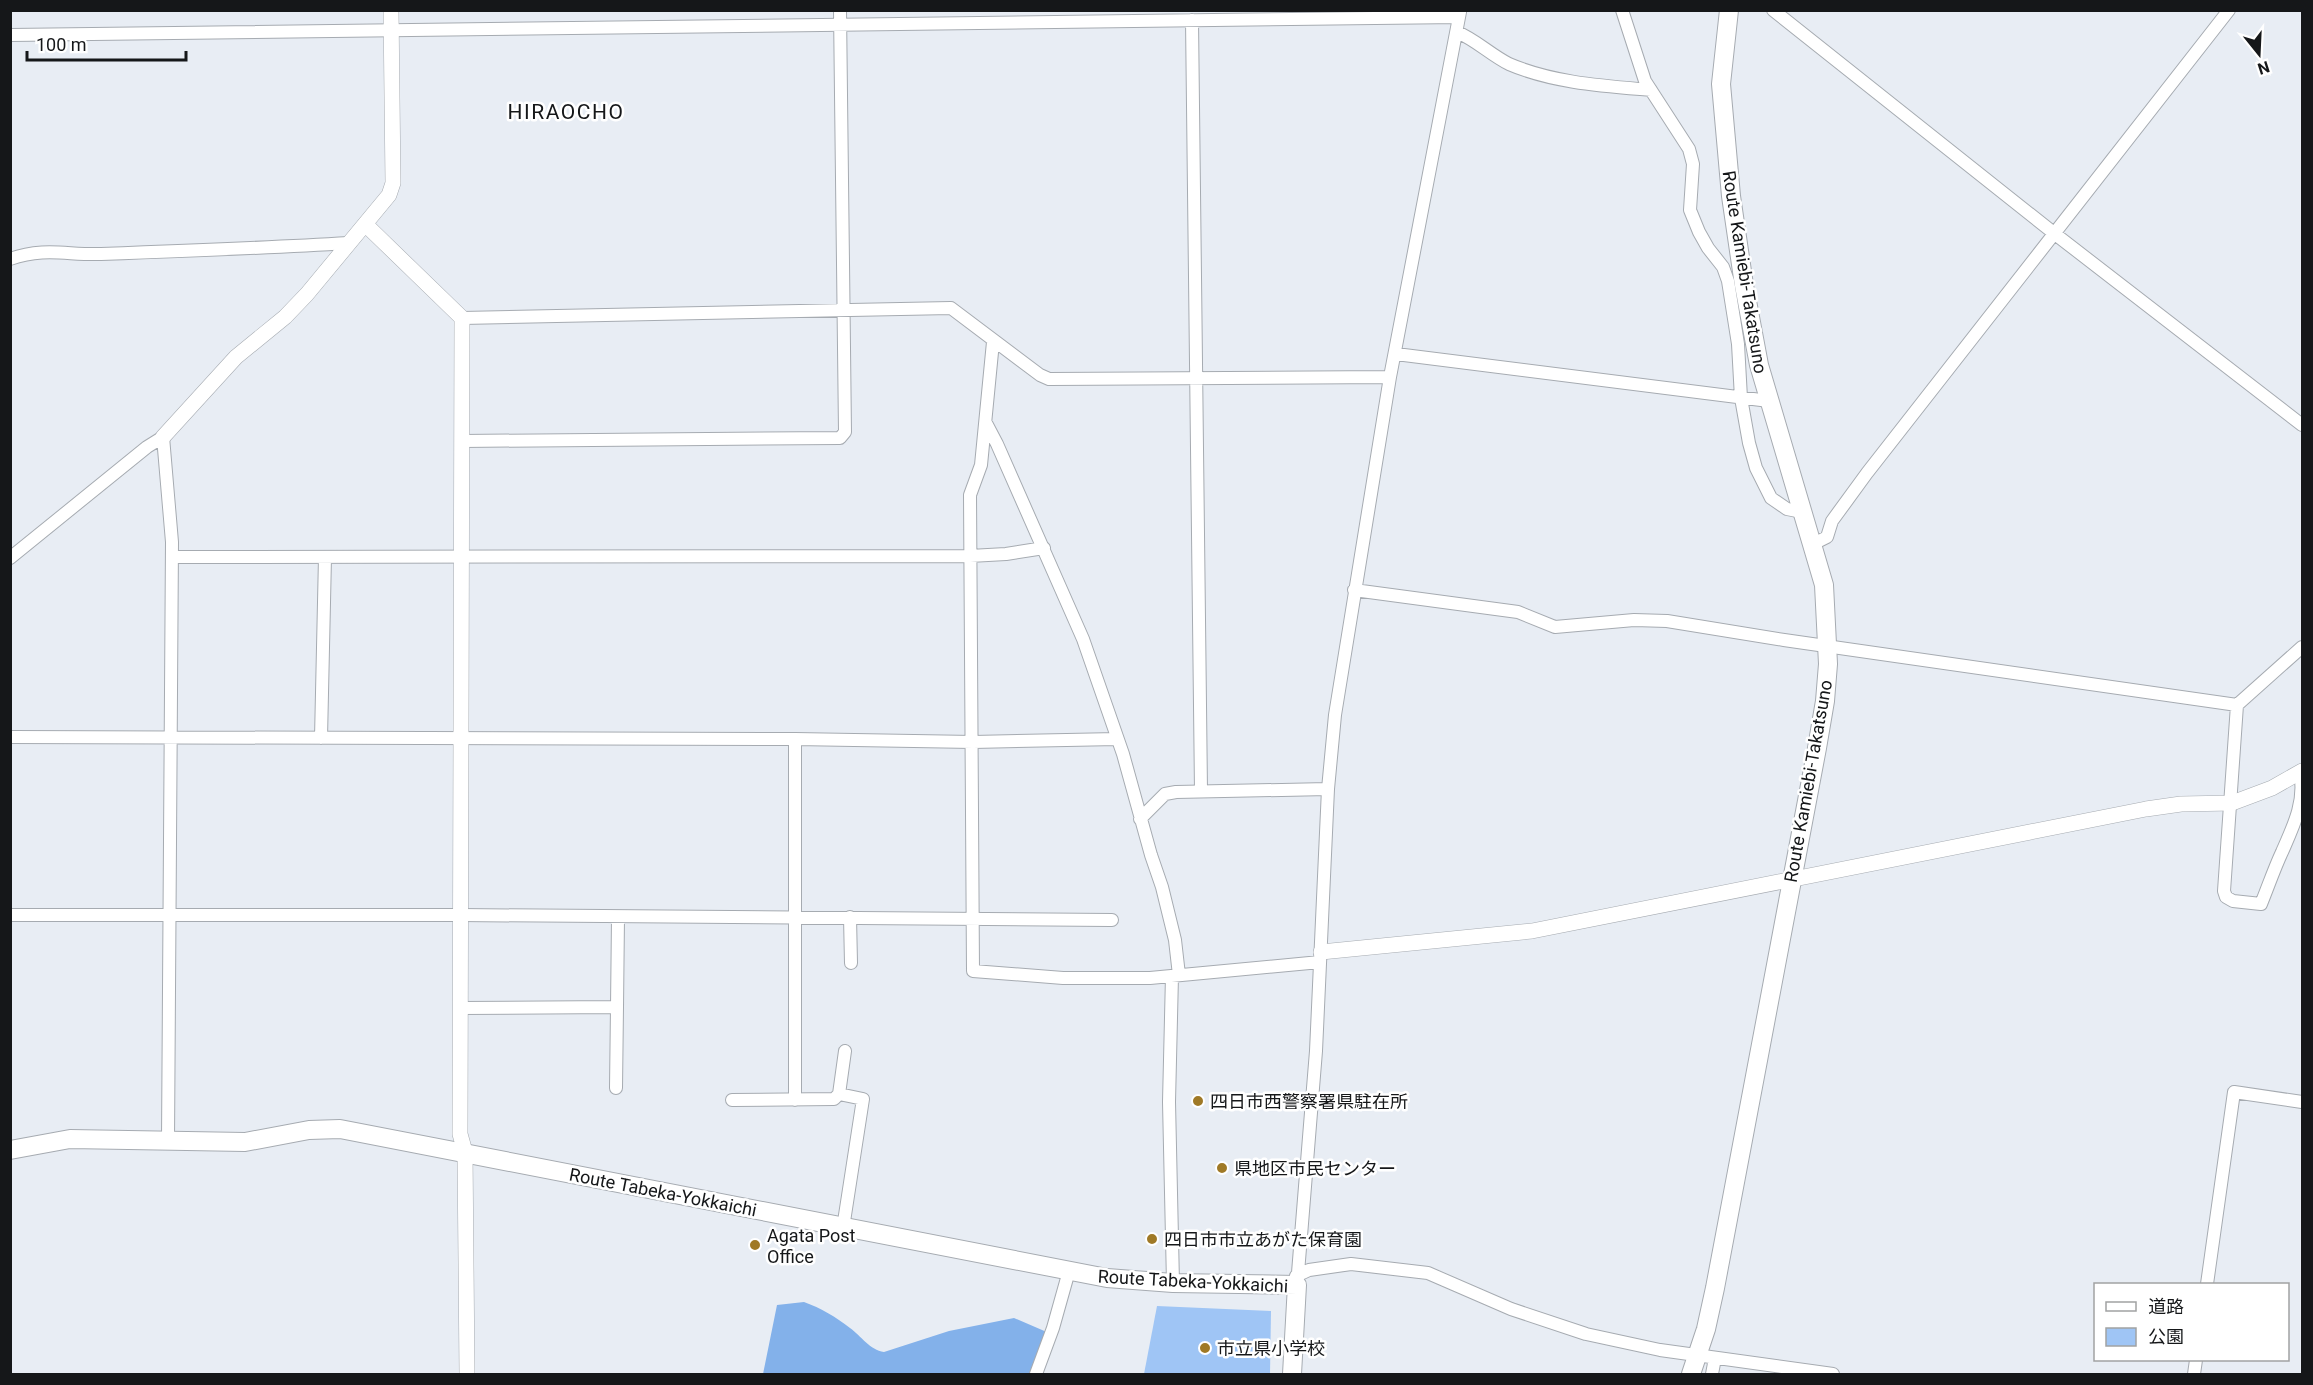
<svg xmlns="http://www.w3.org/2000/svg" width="2313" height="1385" viewBox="0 0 2313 1385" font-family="Roboto,'Noto Sans JP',sans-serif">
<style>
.green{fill:#9fc5f5}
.forest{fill:#83b1ea}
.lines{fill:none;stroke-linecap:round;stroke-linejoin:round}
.minor-casing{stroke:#a6abb1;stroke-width:14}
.tertiary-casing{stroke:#a6abb1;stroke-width:16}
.secondary-casing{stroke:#a6abb1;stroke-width:20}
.minor{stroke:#fff;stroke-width:12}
.tertiary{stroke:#fff;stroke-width:15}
.secondary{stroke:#fff;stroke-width:18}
.poi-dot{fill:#9f7926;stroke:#fff;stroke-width:2}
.labels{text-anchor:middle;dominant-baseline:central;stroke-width:5;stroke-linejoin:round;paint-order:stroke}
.street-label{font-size:18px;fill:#151719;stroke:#fff}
.poi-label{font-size:18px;fill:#151719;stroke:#fff;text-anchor:start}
.quarter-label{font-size:21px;letter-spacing:1.5px;fill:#151719;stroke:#fff}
</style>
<rect width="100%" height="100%" fill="#e8edf4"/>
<path class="green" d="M1157,1306L1271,1311L1270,1374H1144Z"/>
<path class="forest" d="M804,1302C821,1308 836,1317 850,1328C861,1336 870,1350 884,1352L949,1331L1014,1318L1049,1333L1030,1374H763L777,1305Z"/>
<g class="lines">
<defs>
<path id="minor" d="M1622,10L1645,81L1689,149L1693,164L1690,210L1699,232L1708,248L1723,267L1728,281L1738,344L1741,398L1749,443L1756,468L1771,498L1787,509L1802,512
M1773,10L2055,234L2302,425
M1192,20L1201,791
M1457,32C1476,40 1491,55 1509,64C1553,83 1604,86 1651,90
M10,35L1459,17
M10,259C45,247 66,255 101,254C184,251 266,248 349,243
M462,318L951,308L1040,375L1049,379L1390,377
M993,342L981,465L970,495L973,971L1063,978H1150L1320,962
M1396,354L1769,401
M986,423L997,444L1083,639L1123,754L1151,855L1162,887L1175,940L1179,975
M163,437L172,542L168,1141
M462,441L840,438L845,432L840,10
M1813,544L1827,537L1832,521L1867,473L2229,10
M172,557L970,556L1006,554L1044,548
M10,558L147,447L163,437
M1354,590L1518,612L1555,627L1634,620L1667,621L1784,640L2237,705
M2237,705L2224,891L2226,897L2233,901L2261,904C2268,887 2274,869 2282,852C2293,827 2306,801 2300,773
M2237,705L2302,647
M10,737L795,739L973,742L1117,739
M321,738L325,557
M1140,819L1165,794L1176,792L1328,789
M10,915H460L1112,920
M850,917L851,963
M1172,976L1169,1102L1173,1283
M460,1008L617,1007L618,918
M616,1088L617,1007
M732,1100L834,1099L839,1094
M795,1100V739
M843,1228L863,1099L839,1094L845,1051
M1296,1276L1309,1270L1351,1264L1428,1273L1511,1309L1586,1334L1660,1350L1833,1374
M2207,1284L2234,1092L2302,1102
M1297,1285L1316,1051L1328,789L1335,715L1390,377L1460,12
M1036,1374L1053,1328L1069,1271
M1712,1374L1715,1358
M2194,1374L2196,1360"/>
<path id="tertiary" d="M365,224L462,318L460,1134L465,1152L467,1374
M163,437L236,357L285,317L307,294L389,195L393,183L391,10
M1321,952L1532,931L2146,809L2181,804L2232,803L2272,788L2302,771"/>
<path id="secondary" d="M10,1150L70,1139L245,1142L309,1130L340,1129L1107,1278L1173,1283L1297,1285L1292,1374
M1691,1374L1706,1329L1715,1288L1817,748L1825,701L1828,664L1824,585L1759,365L1744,285L1731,196L1721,84L1729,10"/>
</defs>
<use href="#minor" class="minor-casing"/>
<use href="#tertiary" class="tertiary-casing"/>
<use href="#secondary" class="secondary-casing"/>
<use href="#minor" class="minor"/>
<use href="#tertiary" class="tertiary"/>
<use href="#secondary" class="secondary"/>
</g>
<g class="poi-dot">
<circle cx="1198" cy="1101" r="6"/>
<circle cx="1222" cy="1168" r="6"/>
<circle cx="1152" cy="1239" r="6"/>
<circle cx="755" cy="1245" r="6"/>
<circle cx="1205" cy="1348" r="6"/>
</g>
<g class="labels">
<g class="street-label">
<text transform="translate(1745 272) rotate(81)">Route Kamiebi-Takatsuno</text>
<text transform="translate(1808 781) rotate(-80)">Route Kamiebi-Takatsuno</text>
<text transform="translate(663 1192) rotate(11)">Route Tabeka-Yokkaichi</text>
<text transform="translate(1193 1281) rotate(3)">Route Tabeka-Yokkaichi</text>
</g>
<g class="poi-label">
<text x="1210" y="1101">四日市西警察署県駐在所</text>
<text x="1234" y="1168">県地区市民センター</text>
<text x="767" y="1235">Agata Post<tspan x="767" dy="21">Office</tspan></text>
<text x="1164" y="1239">四日市市立あがた保育園</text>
<text x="1217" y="1348">市立県小学校</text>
</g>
<g class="quarter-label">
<text x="566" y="112">HIRAOCHO</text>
</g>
</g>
<rect width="2313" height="1385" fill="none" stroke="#151719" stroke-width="24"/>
<rect x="2094" y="1283" width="195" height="78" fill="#ffffff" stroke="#a1a2a3" stroke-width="1.5"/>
<rect x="2106" y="1302" width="30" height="9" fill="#ffffff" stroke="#a1a2a3" stroke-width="1.5"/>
<text x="2148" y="1313" font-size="18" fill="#151719">道路</text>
<rect x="2106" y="1328" width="30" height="18" fill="#9fc5f5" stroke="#a1a2a3" stroke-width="1.5"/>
<text x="2148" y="1343" font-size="18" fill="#151719">公園</text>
<g transform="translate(2259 54) rotate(162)" stroke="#ffffff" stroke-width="4.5" paint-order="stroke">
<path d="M0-4.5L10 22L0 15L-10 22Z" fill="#151719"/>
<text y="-9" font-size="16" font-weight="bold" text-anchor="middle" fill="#151719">N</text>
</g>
<path d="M27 51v9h159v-9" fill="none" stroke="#151719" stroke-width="3"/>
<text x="36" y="51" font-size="18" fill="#151719" stroke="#ffffff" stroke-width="4.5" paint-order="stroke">100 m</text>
</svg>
